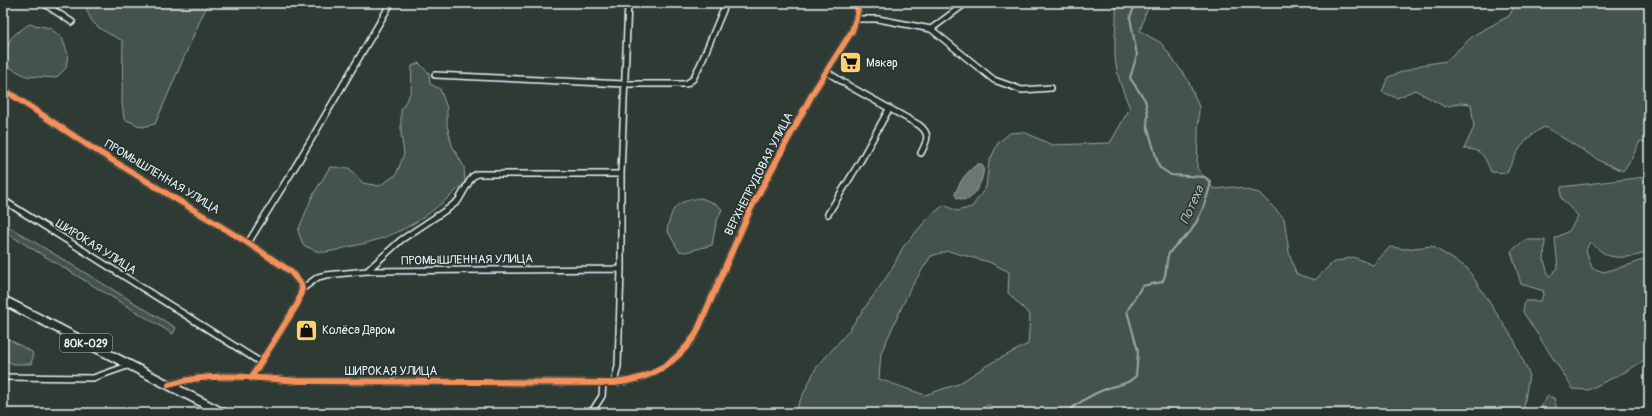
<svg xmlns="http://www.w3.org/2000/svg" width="1652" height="416" viewBox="0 0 1652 416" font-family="Pangolin,sans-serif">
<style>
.green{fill:#45524e;stroke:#96a2a3;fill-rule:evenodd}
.water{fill:#6b7775;stroke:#9da8a9}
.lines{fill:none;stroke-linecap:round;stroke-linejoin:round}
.stream{stroke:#9da8a9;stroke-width:2}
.street-casing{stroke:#e8f1f8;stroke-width:8}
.primary-casing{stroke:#e8f1f8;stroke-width:11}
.street{stroke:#26332d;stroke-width:5}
.primary{stroke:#26332d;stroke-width:8}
.cycleway-casing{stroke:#26332d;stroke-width:8}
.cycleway{stroke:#f78f57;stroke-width:6}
.labels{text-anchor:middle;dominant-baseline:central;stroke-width:3;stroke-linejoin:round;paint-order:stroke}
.shield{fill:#26332d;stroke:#aeb8bb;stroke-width:1}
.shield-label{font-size:11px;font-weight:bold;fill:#e8f1f8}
.poi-label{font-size:12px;fill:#e8f1f8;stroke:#26332d;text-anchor:start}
.street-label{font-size:12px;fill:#e8f1f8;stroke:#26332d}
.water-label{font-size:13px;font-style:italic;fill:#b0babd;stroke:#26332d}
</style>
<rect width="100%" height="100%" fill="#2e3b35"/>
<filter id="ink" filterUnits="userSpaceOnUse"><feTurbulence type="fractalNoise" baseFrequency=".025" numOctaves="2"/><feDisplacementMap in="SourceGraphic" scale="8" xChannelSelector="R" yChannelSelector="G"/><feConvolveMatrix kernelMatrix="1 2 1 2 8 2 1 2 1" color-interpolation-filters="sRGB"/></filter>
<g filter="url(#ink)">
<path class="green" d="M86,3H209L202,16L155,124L142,127L124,119L122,102L123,41C105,31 88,27 86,3Z
M1116,3H1149L1150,6L1145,14L1140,31L1161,43L1188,80L1199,107L1197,168L1214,189L1234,187L1259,193L1284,218L1289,252L1296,274L1315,280L1332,263L1353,257L1373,265L1390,247L1405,249L1432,246L1467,268L1514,340L1529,374L1523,413H988L990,405L967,413H794L816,368L847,333L890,272L903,247L929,217L944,205L957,211L972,207L986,187L989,162L998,143L1010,133L1024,132L1052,145L1110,143L1130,108C1123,92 1116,74 1115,56C1114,39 1117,21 1116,3ZM948,251L989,262L1009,272L1008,293L1030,315L1028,344L991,363L958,384L925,395L879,379L881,353L910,289L931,256Z
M1516,3H1589L1594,6L1604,3H1649V143L1640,141L1632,158L1623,171L1602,162L1545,127C1525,135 1515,155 1507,173L1491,172C1484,156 1483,149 1464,149L1474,127L1471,104L1460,103L1445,107L1415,90L1397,98L1382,92L1388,77L1421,65L1446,61L1474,35L1509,16Z
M30,24L50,28L62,38L68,54L66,68L56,78L26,76L7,66C7,40 7,38 30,24Z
M419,63L429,73L430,84L440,89L447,108V125L452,145L464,167L465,183C425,219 401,237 348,247C340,249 328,253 320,252C315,251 308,247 303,245L298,231L312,197L330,167L349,168L363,183L379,186L396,175L404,154L401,134V110L411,92L412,66Z
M1649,174V251C1640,257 1615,260 1605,254C1600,251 1595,246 1590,242L1586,250L1592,268L1604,272L1632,264L1649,257V357L1627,371L1588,390L1573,389L1523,312L1525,301H1541L1544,291L1521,284L1511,251L1525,240H1545L1544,260L1549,277L1558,268L1555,238L1569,231L1578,216L1561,198V187L1645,177Z
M701,198L716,204L722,209L716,223L712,245L686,252L679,251L667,230C673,205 675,202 701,198Z
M3,223L176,328L173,334L3,231Z
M3,336L32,352L33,357L31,364H13L3,358Z
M1548,396L1554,398L1558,413H1541L1542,405Z"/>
<path class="water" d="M978,164H982C987,173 977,192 970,198C966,201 961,199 957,198L955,194C960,181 967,171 978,164Z"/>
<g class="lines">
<path class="stream" d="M1065,413C1079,402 1092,394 1108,388C1122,383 1125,386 1136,376L1138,351L1127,311L1142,286L1162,282C1168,274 1165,265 1168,256C1172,245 1184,240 1191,231C1201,216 1207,199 1211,182L1205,177L1171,175L1159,167L1147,125L1148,114L1145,100L1130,78L1137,55L1130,17L1136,3"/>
<defs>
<path id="street" d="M43,3L72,22
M856,19H878L931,29L994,80L1022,90L1051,88
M931,29L966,3
M827,72L849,86L919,125C931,134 927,141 921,153
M435,75L624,84H686L693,79L701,63L726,3
M3,89L89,146L248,243L290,271L301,284L302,289L298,303L251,378
M3,200L260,362
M828,214L861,160L889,109
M248,243L298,162L391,3
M621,269V174L628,3
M367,271L401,240L449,208L458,201L472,177L477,174H621
M302,289L318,277L326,275L367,271L621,269L618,366L614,383
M3,377L93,378L130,365
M169,385C210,371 257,378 300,381L614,383C650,380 676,364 696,334L750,210L814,91L852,31L856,19L859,3
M591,413L602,396L603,383"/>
<path id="primary" d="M3,300L223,413"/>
</defs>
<use href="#street" class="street-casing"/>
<use href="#primary" class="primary-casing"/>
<use href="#street" class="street"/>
<use href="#primary" class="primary"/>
<defs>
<path id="cycleway" d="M3,89L89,146L248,243L290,271L301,284L302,289L298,303L251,378
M169,385C210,371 257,378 300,381L614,383C650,380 676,364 696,334L750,210L814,91L852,31L856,19L859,3"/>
</defs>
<use href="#cycleway" class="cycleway-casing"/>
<use href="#cycleway" class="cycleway"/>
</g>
</g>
<defs>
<symbol id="supermarket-square" viewBox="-11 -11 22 22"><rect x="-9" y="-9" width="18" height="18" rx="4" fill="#ffd166" stroke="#26332d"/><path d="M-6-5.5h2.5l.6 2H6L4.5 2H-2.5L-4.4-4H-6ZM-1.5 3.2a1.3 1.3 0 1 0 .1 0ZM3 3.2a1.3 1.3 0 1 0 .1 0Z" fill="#111"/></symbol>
<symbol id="shop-square" viewBox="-11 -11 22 22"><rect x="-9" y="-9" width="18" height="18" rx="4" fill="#ffd166" stroke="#26332d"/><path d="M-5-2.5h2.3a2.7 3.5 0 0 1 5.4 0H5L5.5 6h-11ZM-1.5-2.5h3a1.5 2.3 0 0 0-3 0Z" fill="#111"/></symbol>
</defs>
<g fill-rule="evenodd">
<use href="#supermarket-square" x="838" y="50" width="25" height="25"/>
<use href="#shop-square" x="294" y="318" width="25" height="25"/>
</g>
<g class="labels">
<rect class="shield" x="60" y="334" width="52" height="18" rx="3"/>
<g class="shield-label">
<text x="86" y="343">80К-029</text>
</g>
<g class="poi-label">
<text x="866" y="63">Макар</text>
<text x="322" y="330">Колёса Даром</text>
</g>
<g class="street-label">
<text transform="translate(759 174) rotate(-63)">ВЕРХНЕПРУДОВАЯ УЛИЦА</text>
<text transform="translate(162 177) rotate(31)">ПРОМЫШЛЕННАЯ УЛИЦА</text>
<text transform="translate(96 247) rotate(32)">ШИРОКАЯ УЛИЦА</text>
<text transform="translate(467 260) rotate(-1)">ПРОМЫШЛЕННАЯ УЛИЦА</text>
<text x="391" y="371">ШИРОКАЯ УЛИЦА</text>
</g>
<g class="water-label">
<text transform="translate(1192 205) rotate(-66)">Потеха</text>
</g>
</g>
<rect width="1652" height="416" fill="none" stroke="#26332d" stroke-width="16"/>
<rect x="8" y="8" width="1636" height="400" fill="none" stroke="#e8f1f8" stroke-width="1.5" filter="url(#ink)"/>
</svg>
